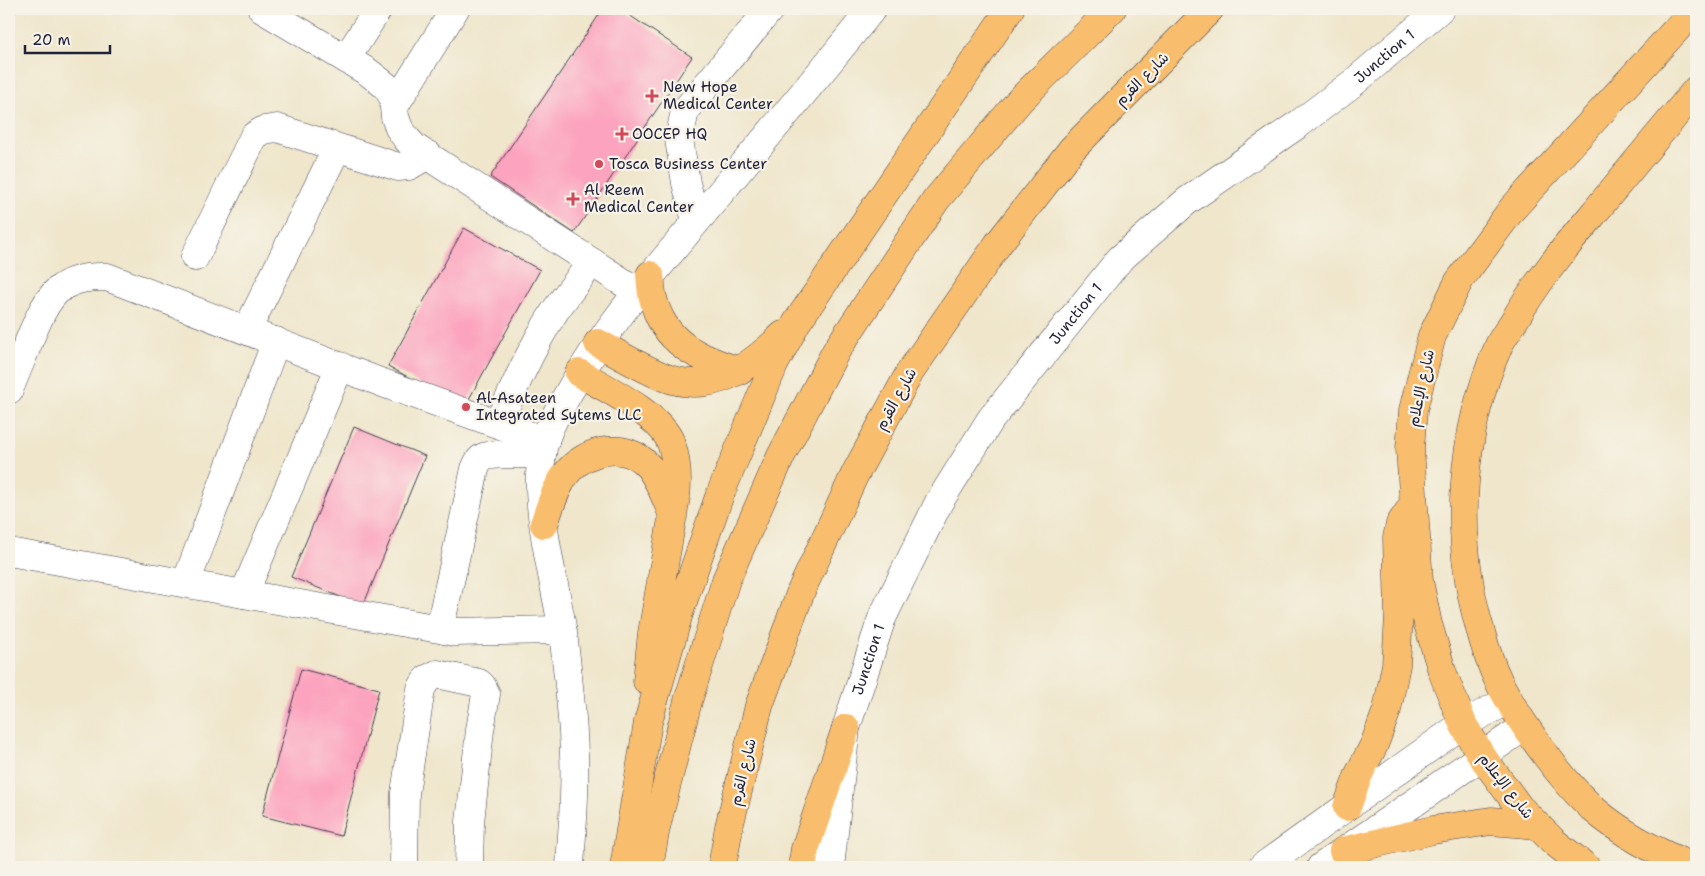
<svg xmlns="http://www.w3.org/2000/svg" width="1705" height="876" viewBox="0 0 1705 876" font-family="'Shantell Sans','Playpen Sans Arabic',sans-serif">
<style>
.building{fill:#fca4bf}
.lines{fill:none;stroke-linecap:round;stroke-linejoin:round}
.minor-casing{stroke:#413f51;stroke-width:29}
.major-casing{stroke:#413f51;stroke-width:29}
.highway-casing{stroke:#413f51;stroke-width:29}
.minor{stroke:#fff;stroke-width:28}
.major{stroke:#f9be6d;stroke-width:28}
.highway{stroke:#f9be6d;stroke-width:28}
.poi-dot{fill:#d1495b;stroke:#f7f3e8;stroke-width:2}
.labels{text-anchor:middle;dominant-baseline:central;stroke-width:4.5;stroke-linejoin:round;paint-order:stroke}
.street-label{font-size:15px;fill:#22223b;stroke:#f7f3e8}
.poi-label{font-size:15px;fill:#22223b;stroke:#f7f3e8;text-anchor:start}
</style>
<rect width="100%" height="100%" fill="#f7f3e8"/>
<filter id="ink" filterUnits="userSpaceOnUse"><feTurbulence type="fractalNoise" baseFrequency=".02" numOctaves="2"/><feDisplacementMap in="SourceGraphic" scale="10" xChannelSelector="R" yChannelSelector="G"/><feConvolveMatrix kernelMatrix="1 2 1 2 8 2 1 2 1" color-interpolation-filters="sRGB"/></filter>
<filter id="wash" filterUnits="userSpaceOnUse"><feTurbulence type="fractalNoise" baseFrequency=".0096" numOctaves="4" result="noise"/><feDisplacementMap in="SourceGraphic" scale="20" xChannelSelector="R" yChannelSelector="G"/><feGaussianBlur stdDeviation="1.12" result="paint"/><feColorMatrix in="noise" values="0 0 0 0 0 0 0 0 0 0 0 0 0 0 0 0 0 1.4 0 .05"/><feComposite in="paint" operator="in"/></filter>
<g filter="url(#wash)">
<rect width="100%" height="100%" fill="#efe6cb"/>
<g id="blocks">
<path class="building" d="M603,9H620L692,57L574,233L490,177Z
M464,228L540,270L464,408L388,366Z
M354,427L425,456L363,606L291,577Z
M301,669L379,689L341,836L262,816Z"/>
</g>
</g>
<g filter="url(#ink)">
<use href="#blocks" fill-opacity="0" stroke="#413f51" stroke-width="1"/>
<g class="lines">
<defs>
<g id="minor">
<path d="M262,9L368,72L386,86L393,97L395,117L399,128L406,138L414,147L638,292"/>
<path d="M346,59L378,9"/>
<path d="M395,105L455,9"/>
<path d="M696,221L686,183L679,139L685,111L770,9"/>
<path d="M195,257L254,136L264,130L277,128L398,167L409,166L428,155"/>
<path d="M247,330L337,148"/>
<path d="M9,390C16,372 24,354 31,336C48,296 59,275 107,277L380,382L545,441"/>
<path d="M498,424C515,385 532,347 555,311C567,294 580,278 592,262"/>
<path d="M542,454C530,454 493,453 484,457C479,459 477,464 475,469L441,622L445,630L454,632L562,630"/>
<path d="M9,552L445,630"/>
<path d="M186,583L276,341"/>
<path d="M244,594L340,366"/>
<path d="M404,867L405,793L421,689L427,679L437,674L479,683L482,686L486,694L480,730L470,822L469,867"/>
<path d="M570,867C572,830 576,792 574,755C573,714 568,674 563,633C555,580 533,507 542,454C545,432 558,411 569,392C605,327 654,272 701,216C758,147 816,79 872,9"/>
<path id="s1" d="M830,867L846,728L882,618L939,502L991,419L1120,259L1187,201L1300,123L1353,83L1440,9"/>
<path d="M1262,867L1463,724L1509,700"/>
<path d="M1321,867L1524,727"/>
</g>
<path id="major" d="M650,275C651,283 651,291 653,298C663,343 700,359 740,371
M598,343C620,355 641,368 664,377C712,396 750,367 783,335
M579,373C605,388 661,415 671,443C677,460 678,479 676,497L652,633L647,681
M544,524C550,507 555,489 566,474C585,449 627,440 649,467C660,481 666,499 673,516
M1347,807L1359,774L1374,745L1387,710L1396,665L1399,616L1397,538L1400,524L1413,505
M1343,851L1433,830L1491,821L1537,825
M624,867L648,722L679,613L719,497L774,365L797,322L1010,9
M1586,867L1554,842L1519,807L1481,755L1463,724L1442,671L1428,624L1419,581L1410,449L1413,410L1432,336L1459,281L1512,209L1695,9
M1694,867C1658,853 1622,834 1592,808C1575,792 1559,773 1545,754C1528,731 1512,708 1499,682C1491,666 1485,647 1480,629C1453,536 1460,434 1499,345C1503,337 1509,329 1514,321C1536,283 1562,251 1590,218C1625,175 1661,132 1696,90"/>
<path id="highway" d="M649,867L656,827L688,701L726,580L781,456L836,351L936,200L1020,100L1112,9
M722,867L729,827L759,706L801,591L855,474L910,372L998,244L1072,149L1210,9
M802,867L805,849L846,728"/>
</defs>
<use href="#minor" class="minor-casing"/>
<use href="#major" class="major-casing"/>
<use href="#highway" class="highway-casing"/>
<use href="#minor" class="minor"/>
<use href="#major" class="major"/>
<use href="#highway" class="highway"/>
</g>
</g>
<g class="poi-dot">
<path d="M649.5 88.5h5v5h5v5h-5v5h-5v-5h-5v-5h5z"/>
<path d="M619.5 126.5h5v5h5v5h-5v5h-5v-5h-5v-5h5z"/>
<circle cx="599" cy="164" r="5"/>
<path d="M570.5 191.5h5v5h5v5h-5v5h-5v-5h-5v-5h5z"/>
<circle cx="466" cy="407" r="5"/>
</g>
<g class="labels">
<g class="street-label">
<text stroke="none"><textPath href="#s1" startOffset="1022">Junction 1</textPath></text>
<text transform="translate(1142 79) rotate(-45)">شارع القرم</text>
<text stroke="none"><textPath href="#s1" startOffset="618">Junction 1</textPath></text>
<text transform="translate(1421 388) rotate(-78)">شارع الإعلام</text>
<text transform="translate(896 399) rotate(-61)">شارع القرم</text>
<text stroke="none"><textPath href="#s1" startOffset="212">Junction 1</textPath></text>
<text transform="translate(743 772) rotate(-76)">شارع القرم</text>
<text transform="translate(1506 786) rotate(52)">شارع الإعلام</text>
</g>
<g class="poi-label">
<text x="663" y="87">New Hope<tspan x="663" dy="17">Medical Center</tspan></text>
<text x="632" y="134">OOCEP HQ</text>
<text x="609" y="164">Tosca Business Center</text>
<text x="584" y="190">Al Reem<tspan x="584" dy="17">Medical Center</tspan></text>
<text x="476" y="398">Al-Asateen<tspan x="476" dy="17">Integrated Sytems LLC</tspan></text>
</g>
</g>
<rect width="1705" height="876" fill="none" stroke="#f7f3e8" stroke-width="30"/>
<path d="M25 45v8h85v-8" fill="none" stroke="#22223b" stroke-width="2.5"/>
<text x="32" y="45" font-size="15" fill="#22223b" stroke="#f7f3e8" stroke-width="4" paint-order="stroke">20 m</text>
</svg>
